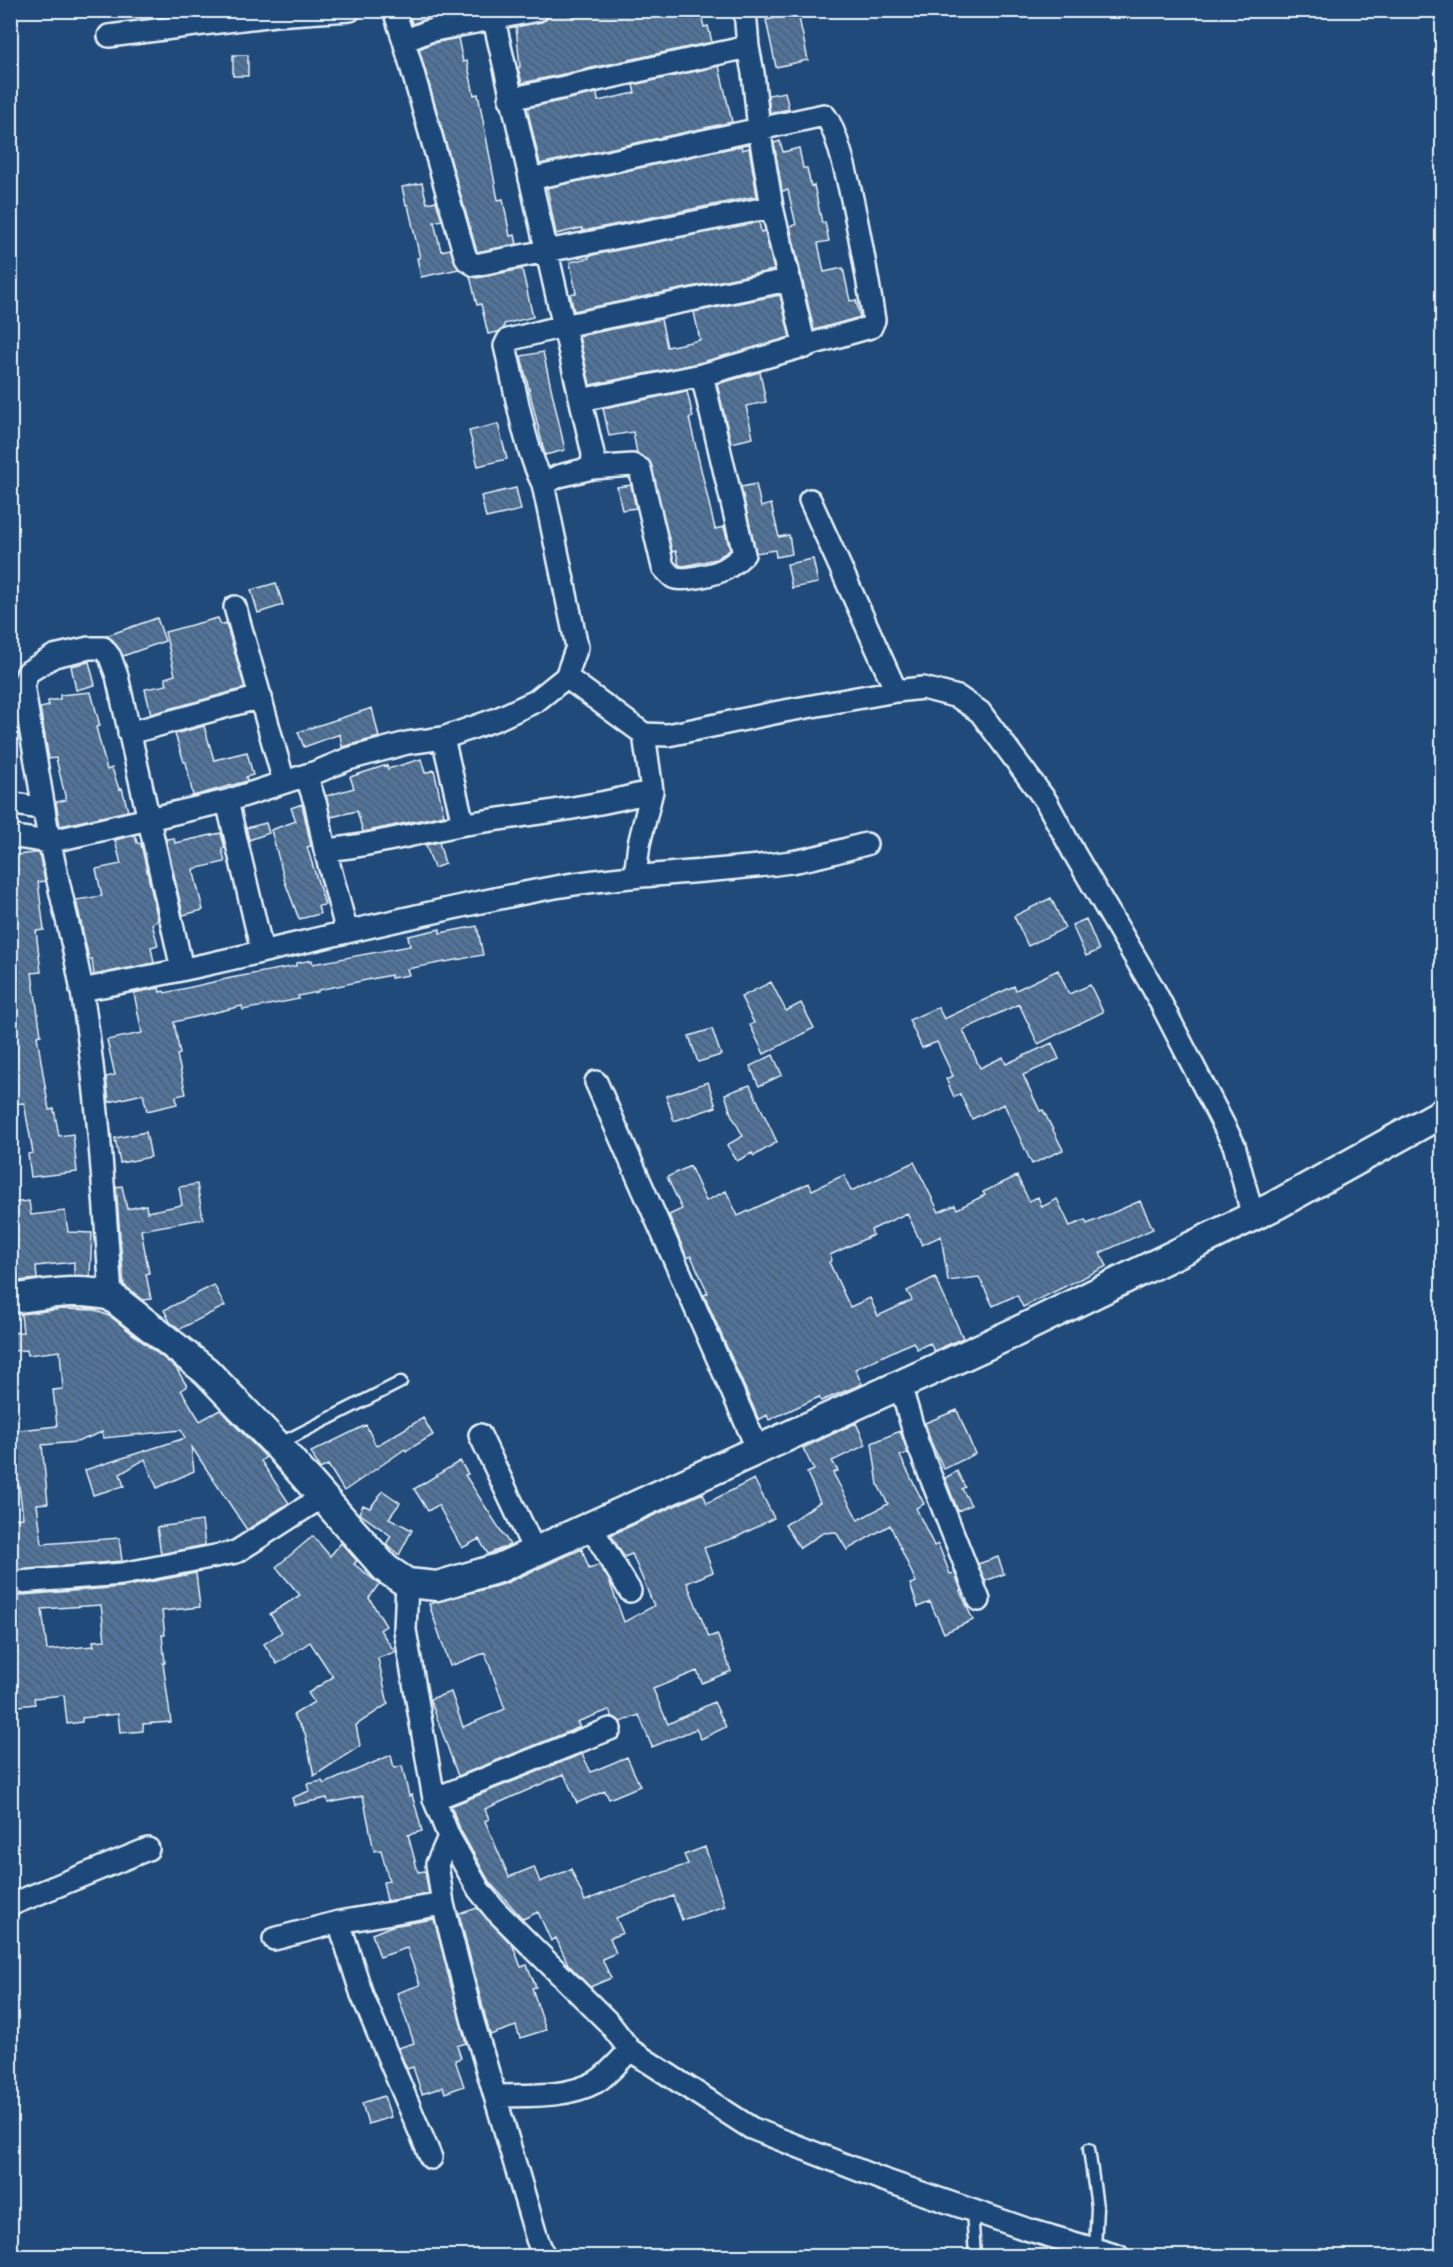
<svg xmlns="http://www.w3.org/2000/svg" width="1453" height="2267" viewBox="0 0 1453 2267" font-family="Dekko,sans-serif">
<style>
.building{fill:url(#building-back-hatch);stroke:#e8f1f8;stroke-width:1.5;fill-rule:evenodd}
.lines{fill:none;stroke-linecap:round;stroke-linejoin:round}
.lane-casing{stroke:#e8f1f8;stroke-width:15}
.street-casing{stroke:#e8f1f8;stroke-width:26}
.secondary-casing{stroke:#e8f1f8;stroke-width:33}
.lane{stroke:#1f4a7a;stroke-width:10}
.street{stroke:#1f4a7a;stroke-width:21}
.secondary{stroke:#1f4a7a;stroke-width:28}
</style>
<defs>
<pattern id="building-back-hatch" width="6" height="6" patternUnits="userSpaceOnUse" patternTransform="scale(1.5)"><rect width="6" height="6" fill="#517399"/><path d="M-1 5l2 2M0 0l6 6M5-1l2 2" fill="none" stroke="#4c5e72"/></pattern>
</defs>
<rect width="100%" height="100%" fill="#1f4a7a"/>
<filter id="ink" filterUnits="userSpaceOnUse"><feTurbulence type="fractalNoise" baseFrequency=".0167" numOctaves="2"/><feDisplacementMap in="SourceGraphic" scale="12" xChannelSelector="R" yChannelSelector="G"/><feConvolveMatrix kernelMatrix="1 2 1 2 8 2 1 2 1" color-interpolation-filters="sRGB"/></filter>
<g filter="url(#ink)">
<path class="building" d="M408,10H452L453,13L426,19L412,24Z
M550,10H571L572,17L602,10H700L704,27L708,26L712,42L522,83L518,68L520,67L516,27L541,22L547,19Z
M798,13L808,60L776,67L766,20Z
M458,38L463,62L467,61L474,95L478,94L498,200L503,199L510,236L515,235L517,244L477,252L419,49L433,43Z
M233,55H248V76H233Z
M719,66L732,122L540,164L527,108L597,93L598,101L635,93L633,85Z
M785,92L789,109L770,113L768,95Z
M780,141L783,152L799,148L803,168H807L811,186L814,185L822,223L825,222L829,241L818,243L824,272L843,268L850,301L856,300L860,317L814,330L790,226L796,225L788,190L782,191L774,143Z
M741,146L742,150L749,148L757,196L583,231L582,228L556,234L547,188Z
M422,183L427,203L436,201L442,220L434,222L441,251L450,249L459,269L421,277L417,258H420L408,205H406L402,187Z
M759,222L761,232L765,231L774,270L574,311L570,294L576,293L570,262L589,258L588,256Z
M522,269L533,317L504,324V328L498,332L488,334L481,304L477,305L470,276L477,278Z
M780,295L790,337L699,363L590,385L579,336L661,319L667,347L700,340L694,312Z
M543,352L565,450L545,455L521,356Z
M760,372L766,402L746,406L753,438L731,443L717,384Z
M687,391L693,417L689,418L715,529L724,527L730,550L716,559L684,566L679,565L676,551L672,552L650,462L637,453L633,432L609,436L603,408Z
M498,424L507,459L478,466L469,431Z
M756,484L761,507L771,504L779,537L789,535L792,554L776,557L775,550L756,553L741,487Z
M631,485L636,508L622,510L617,487Z
M516,488L521,510L486,518L481,496Z
M813,559L818,583L792,588L787,564Z
M276,583L283,605L258,613L251,590Z
M157,618L165,641L123,656L113,640L106,636Z
M218,618L221,625L226,623L245,688L151,714L145,689L167,685L165,678L175,675L165,632Z
M89,662L95,685L76,690L71,666Z
M91,692L100,726L96,727L107,770L112,768L119,789L122,788L128,811L60,826L56,802L66,800L56,758L49,759L40,708L49,706L48,701L60,699V695Z
M372,708L379,737L342,747L340,734L304,747L298,732Z
M204,726L214,760L247,752L253,775L246,777L247,781L193,796L186,762H184L175,734Z
M421,759L425,773L434,770L444,815L363,832L357,811L331,817L326,796L354,788L350,777L387,765L388,769Z
M302,804L311,846L307,847L325,905L318,906L320,914L299,919L285,882L271,830L296,821L291,808Z
M266,823L269,833L249,840L246,828Z
M221,833L225,848L222,849L225,862L193,869L203,910L183,915L166,839L174,838L175,843Z
M135,835L137,843L141,844L158,920L152,924L158,945L151,947L154,963L94,975L92,959H89L76,900L102,896L96,869L121,864L115,840Z
M439,842L445,864L434,868L426,845Z
M35,853H39L45,881L38,882L44,930L36,931L41,972L32,973L41,1035L37,1036L49,1110L54,1109L59,1136L73,1134L77,1172L31,1177L28,1154L33,1153L24,1103L10,1104V1018L14,1017L10,991V935L14,934L10,902V858L16,857L15,855Z
M1051,898L1065,928L1028,946L1014,916Z
M1086,919L1099,950L1086,956L1072,925Z
M477,926L483,955L407,969L409,975L391,978V975L318,990V992L298,996L299,999L243,1010L242,1006L174,1022L180,1054L177,1055L186,1094L176,1096L177,1104L147,1111L143,1094L109,1102L106,1077L115,1075L107,1040L142,1033L134,993L159,988L160,992L164,991L165,993L231,978L296,966V963L312,960L313,964L410,946L408,936L440,929V933Z
M1058,970L1069,994L1090,985L1103,1012L1038,1044L1019,1004L963,1030L980,1068L1003,1057L1006,1064L1052,1043L1059,1059L1023,1075L1040,1111L1043,1110L1063,1150L1032,1164L1004,1104L972,1119L960,1094L954,1097L946,1079L953,1076L937,1042L922,1048L909,1020L938,1007L944,1019L1014,986L1016,990Z
M771,982L786,1011L801,1003L814,1028L764,1054L750,1025L754,1023L741,997Z
M712,1029L721,1055L698,1062L689,1036Z
M773,1055L782,1075L759,1086L750,1066Z
M708,1082L716,1107L674,1121L666,1096Z
M750,1085L777,1142L754,1156L752,1153L737,1161L727,1145L743,1136L731,1114L725,1094Z
M146,1132L151,1157L120,1163L115,1138Z
M914,1162L939,1212L955,1205L957,1209L985,1195L983,1192L1017,1176L1029,1201L1038,1197L1042,1207L1057,1199L1070,1226L1085,1220L1087,1224L1140,1201L1153,1229L1100,1253L1107,1266L1023,1307L1017,1295L993,1306L979,1277L948,1281L941,1236L922,1245L907,1213L871,1230L873,1235L830,1255L832,1260L829,1262L850,1307L870,1298L878,1316L912,1300L907,1291L935,1277L963,1338L934,1351L930,1343L917,1349L913,1342L855,1369L862,1384L821,1401L819,1397L769,1420L767,1415L759,1420L704,1295L708,1293L691,1256L687,1258L669,1215L682,1209L667,1177L690,1166L706,1201L726,1191L738,1216L809,1183L812,1190L844,1175L851,1191Z
M197,1184L203,1219L141,1230L149,1273L146,1274L151,1299L143,1300L124,1285L116,1187L122,1186L127,1209L146,1205L147,1212L182,1205L179,1187Z
M29,1201L31,1215L65,1211L68,1232L92,1233L90,1276L74,1275V1262L36,1266L37,1279L18,1281L10,1203Z
M214,1285L225,1306L180,1329L170,1322L164,1310Z
M62,1309L95,1310L111,1317L176,1368L187,1386L181,1390L200,1421L220,1410L266,1457L261,1461L289,1503L247,1530L191,1446L194,1471L157,1488L145,1459L120,1474L124,1486L93,1495L85,1470L185,1438L181,1430L104,1438L102,1432L77,1442L42,1445L48,1503L37,1504L42,1544L119,1538L122,1561L10,1571V1519L23,1518L19,1485L10,1486V1431L57,1426L53,1390L63,1389L60,1351L28,1355L27,1350L10,1351V1333L23,1332L21,1314Z
M957,1410L975,1454L944,1469L931,1442L925,1423Z
M423,1418L433,1435L406,1451L405,1449L344,1491L328,1465L320,1469L311,1452L366,1425L376,1446Z
M856,1423L866,1445L832,1461L838,1471L833,1473L858,1520L888,1504L878,1485L872,1443L900,1431L908,1453L900,1456L924,1504L916,1508L934,1546L938,1544L950,1574L955,1573L961,1590L960,1591L973,1620L944,1633L930,1602L918,1607L910,1584L916,1582L890,1525L847,1550L836,1532L823,1533L800,1548L785,1525L820,1502L807,1473L814,1470L803,1448Z
M460,1461L468,1474L465,1475L510,1545L488,1554L479,1539L462,1548L438,1505L428,1511L414,1489Z
M957,1471L965,1487L962,1489L971,1505L958,1511L945,1478Z
M754,1479L774,1518L737,1537L704,1548L713,1572L687,1583L709,1637L717,1634L731,1671L702,1683L697,1671L653,1689L668,1724L714,1702L726,1727L701,1739L696,1729L652,1747L639,1715L621,1722L612,1716L609,1710L577,1722L580,1727L458,1776L430,1699L451,1692L463,1727L505,1709L485,1653L450,1666L429,1604L504,1584L582,1549L589,1569L599,1565L609,1580L624,1622L654,1606L632,1554L624,1557L611,1535L703,1493L707,1503Z
M383,1491L400,1503L389,1518L412,1530L399,1555L386,1544L391,1536L359,1513L363,1505L370,1508Z
M202,1521L205,1545L161,1554L157,1527Z
M313,1536L330,1556L341,1543L357,1561L354,1564L379,1584L369,1598L386,1626L380,1630L395,1652L378,1658L388,1704L356,1725L360,1746L314,1776L305,1733L293,1715L314,1702L308,1693L333,1677L310,1642L277,1664L264,1644L282,1632L270,1614L300,1595L276,1567Z
M998,1557L1004,1574L985,1581L978,1564Z
M196,1573L200,1607L162,1611L165,1635H162L165,1663H163L171,1722L143,1724V1731L120,1733L118,1714L82,1718V1722L67,1724L64,1695L34,1698L35,1704L10,1707V1597L22,1595L123,1587ZM101,1605L105,1640L93,1641L94,1646L47,1650L42,1609Z
M582,1754L591,1772L627,1757L640,1786L609,1799L605,1791L577,1803L564,1774L485,1809L489,1819L485,1821L509,1877L534,1867L540,1882L571,1869L585,1901L614,1889L688,1864L684,1855L705,1847L725,1906L682,1920L673,1896L616,1918L623,1933L610,1938L616,1953L602,1959L611,1978L590,1987L568,1964L556,1938L551,1941L538,1912L523,1919L490,1883L461,1831L451,1806Z
M391,1755L394,1768L402,1766L409,1796L412,1795L417,1812L422,1831L408,1835L418,1872L425,1871L429,1894L387,1901L383,1882L389,1881L381,1850L374,1851L363,1796L328,1803L327,1798L294,1805L292,1798L309,1791L307,1784L322,1781L324,1784Z
M477,1908L513,1946L521,1967L527,1965L536,1987L532,1988L546,2030L520,2038L516,2026L490,2035L459,1914Z
M434,1919L466,2043L457,2046L461,2058L455,2060L464,2086L445,2093L443,2087L422,2094L413,2067L407,2069L398,2048L414,2043L397,1993L420,1985L407,1948L380,1957L372,1934L392,1926Z
M384,2096L391,2117L368,2124L362,2103Z"/>
<g class="lines">
<defs>
<path id="lane" d="M277,1445L401,1382
M1089,2149L1097,2207L1095,2250
M972,2210L975,2256"/>
<path id="street" d="M394,10L404,41L429,31L538,10
M745,10L748,47L753,73L759,129L772,207L805,347
M109,36L275,15L350,10
M404,41L464,252L467,260L475,265L772,207
M510,99L748,47
M530,179L824,115C844,130 869,288 874,320L871,327L702,375L581,400
M592,468L632,465L640,469L663,567C666,570 670,575 673,577C683,582 716,574 725,569C732,565 738,560 744,554L702,375
M543,484C523,444 516,390 505,346L508,340L563,326L788,280
M810,500L896,691
M235,607L284,782
M566,677L644,734L668,735L779,712L896,691L923,688L958,697L980,712L1046,801L1074,853L1153,988L1234,1145L1253,1217
M129,733L261,697
M443,738L463,824
M306,775L316,805L325,850C373,846 418,832 466,824C528,814 591,808 652,791
M227,801L262,951
M10,803L44,809C53,871 72,931 82,992C98,1093 104,1194 111,1296
M44,809L23,685L28,672L54,656L89,648H103L110,657L117,676L182,969
M10,836L48,842L227,801L319,771L348,759L407,743L443,738L497,719L536,701L566,677L577,647L543,484L559,476L592,468L593,454L494,20
M325,850L347,932
M635,876L639,844L652,791L644,734
M81,990C241,961 397,916 556,887C634,873 713,873 791,862C817,858 842,850 866,844
M596,1082L758,1450
M900,1385L917,1442L979,1600
M480,1435L535,1552
M591,1527L630,1591
M407,1583L405,1630L434,1799L449,1837L479,1890L495,1910L609,2023L630,2050L751,2128L881,2179L1026,2229L1118,2256
M10,1585L19,1582L122,1574L236,1552L322,1497
M434,1799L610,1729
M449,1837L437,1864L443,1904L472,2018L537,2239L544,2256
M10,1905L148,1849
M339,1922L362,1995L431,2158
M274,1939L339,1922L443,1904
M496,2096C529,2095 566,2098 596,2082C609,2074 620,2060 630,2050"/>
<path id="secondary" d="M10,1299C43,1295 78,1287 111,1296L206,1371L277,1445L386,1569L407,1583L437,1586L499,1568L1018,1331L1276,1205L1442,1113"/>
</defs>
<use href="#lane" class="lane-casing"/>
<use href="#street" class="street-casing"/>
<use href="#secondary" class="secondary-casing"/>
<use href="#lane" class="lane"/>
<use href="#street" class="street"/>
<use href="#secondary" class="secondary"/>
</g>
</g>
<rect width="1453" height="2267" fill="none" stroke="#1f4a7a" stroke-width="36"/>
<rect x="18" y="18" width="1417" height="2231" fill="none" stroke="#e8f1f8" stroke-width="2" filter="url(#ink)"/>
</svg>
